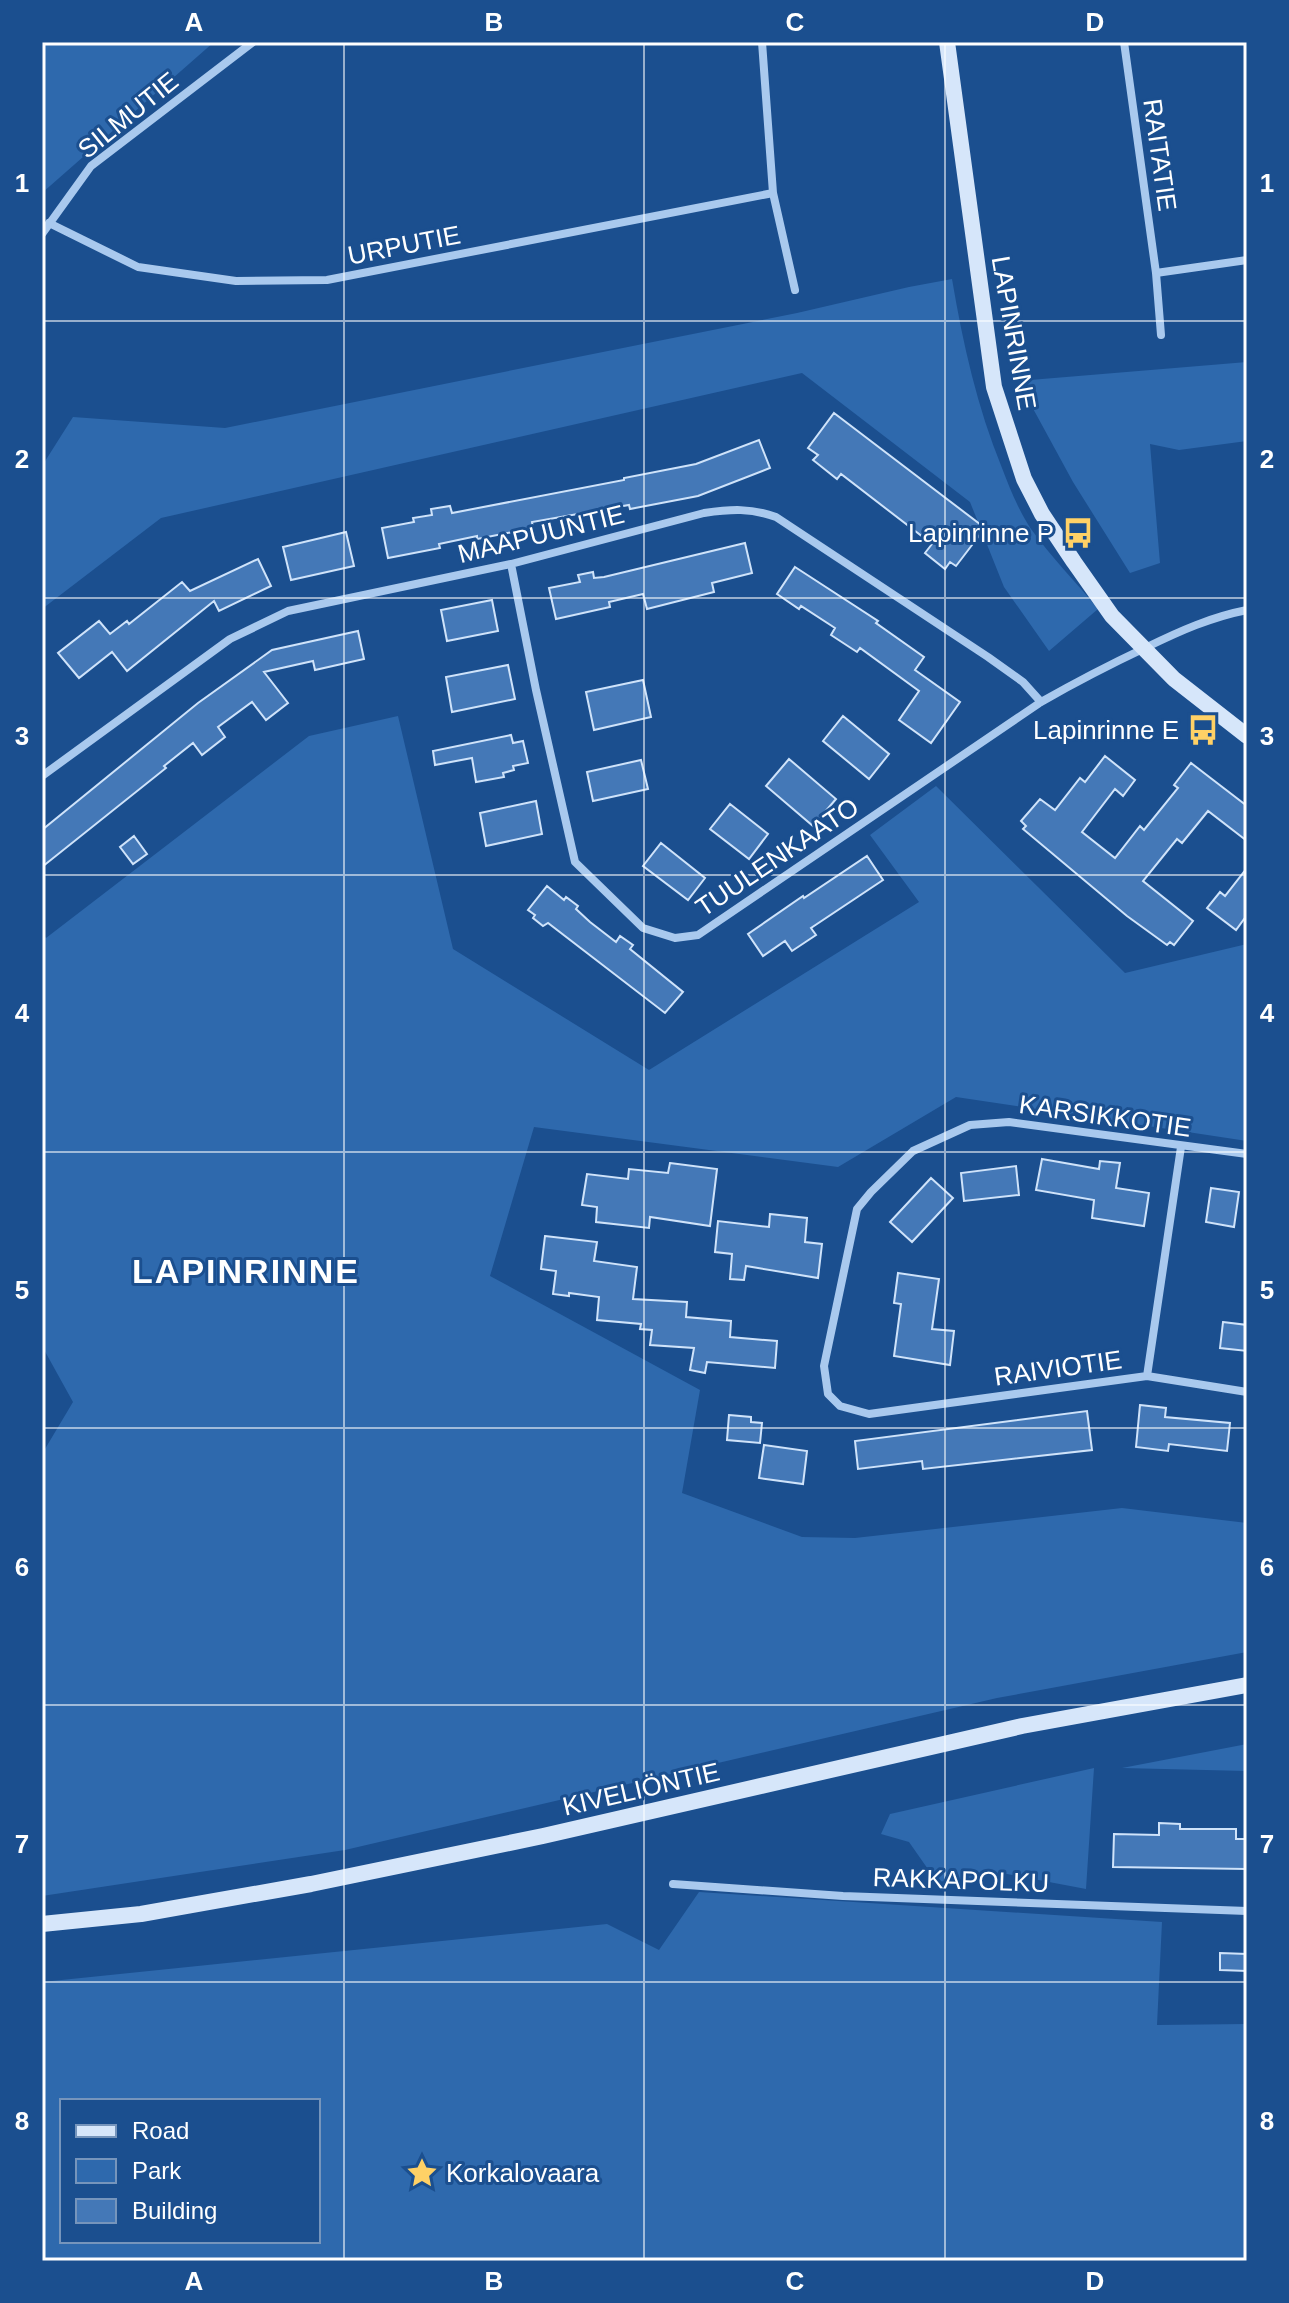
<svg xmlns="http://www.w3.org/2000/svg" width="1289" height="2303" viewBox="0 0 1289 2303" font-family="Helvetica,sans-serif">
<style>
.green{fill:#2e69ad;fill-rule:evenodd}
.building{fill:#4478b7;stroke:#cfe3fa;stroke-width:2}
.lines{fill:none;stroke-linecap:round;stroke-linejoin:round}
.street{stroke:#a9c9ee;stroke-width:8}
.secondary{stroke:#d6e6fa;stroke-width:16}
.grid{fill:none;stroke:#fff;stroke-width:2;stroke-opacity:0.55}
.labels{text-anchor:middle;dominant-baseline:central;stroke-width:6;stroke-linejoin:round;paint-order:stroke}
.street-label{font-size:26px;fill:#fff;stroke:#1b4f8f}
.poi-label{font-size:26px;fill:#fff;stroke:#1b4f8f;text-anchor:end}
.district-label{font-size:34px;font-weight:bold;letter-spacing:2px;fill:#fff;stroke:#1b4f8f}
.neatline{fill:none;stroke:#fff;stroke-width:3}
.grid-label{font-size:26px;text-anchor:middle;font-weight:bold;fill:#fff}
</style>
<rect width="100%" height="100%" fill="#1b4f8f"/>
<path class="green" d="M42,42H214L42,193Z
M952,279C963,344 977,407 1002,468C1010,489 1019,511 1031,529C1051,557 1076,582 1098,609L1049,651L1004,587L970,502L802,373L161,518L42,609V466L73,417L225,428L797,313L909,287Z
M1247,362V441L1179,450L1150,444L1160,563L1130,573L1073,482L1018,381Z
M398,716L453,949L649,1070L919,902L870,835L936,786L1125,973L1247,944V1141L956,1097L838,1167L534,1127L490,1276L700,1390L682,1493L802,1537L855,1538L1122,1508L1247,1523V1652L997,1698L345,1850L42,1896V1454L73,1402L42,1346V933L46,938L309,736Z
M1247,1744V1771L1122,1768Z
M1094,1768L1086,1889L1007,1874L937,1882L909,1842L881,1834L890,1814Z
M699,1892L1162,1922L1157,2025L1247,2024V2261H42V1982L607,1924L659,1950ZM318,2101V2241H62V2101Z"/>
<path class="building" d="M834,413L985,528L956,566L950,562L945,569L925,553L932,544L841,474L837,479L813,460L818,455L808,448Z
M759,440L770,468L698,496L630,509L629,505L532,522L533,528L477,539V536L439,544L440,548L388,558L382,528L414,522L413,518L432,515L431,509L450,506L452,513L624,480V478L696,464Z
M346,532L354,566L291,580L283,547Z
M745,543L752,573L712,583L714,592L647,609L643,594L609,602L610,607L556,619L549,588L580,582L578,575L593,572L594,578L604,577Z
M258,559L271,586L219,611L214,601L127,671L112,652L79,678L58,653L99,621L110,634L127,621L129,624L182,582L190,591Z
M795,567L878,621L876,623L924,657L915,670L960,702L931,743L899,720L919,691L860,648L857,652L831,635L835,628L801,606L799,609L777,594Z
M492,600L498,631L447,641L441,610Z
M358,631L364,659L315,670L313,661L264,672L288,703L266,720L252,702L218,727L225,737L202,755L193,743L164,766L166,768L42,867V830L198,703L272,650Z
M508,665L515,699L452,712L446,677Z
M643,680L651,717L594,730L586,692Z
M843,716L889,754L869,779L823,741Z
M511,735L513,743L523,741L528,763L513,766L514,770L503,773L504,777L476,782L472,758L435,765L433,751Z
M1105,756L1135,780L1123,796L1115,789L1082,832L1115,858L1140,826L1144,830L1178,788L1174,785L1191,763L1247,806V841L1208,811L1182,843L1177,839L1143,881L1193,921L1174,945L1170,942L1167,945L1127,916L1023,829L1026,826L1021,821L1040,799L1055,810L1080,778L1085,782Z
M789,759L836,799L813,826L766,786Z
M641,760L648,789L593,801L587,772Z
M536,801L542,834L486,846L480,813Z
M730,804L768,834L749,859L710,829Z
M134,836L147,854L133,864L120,847Z
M661,843L705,878L688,900L643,866Z
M867,856L883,880L811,928L816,935L792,951L785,941L763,956L748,934L803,896L804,898Z
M1247,868V915L1236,930L1207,908L1220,892L1225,896Z
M547,886L564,900L566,897L578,906L576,909L590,922L616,942L620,936L633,945L630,949L683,992L665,1013L548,923L543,926L533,918L535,915L528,910Z
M1042,1159L1099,1169L1100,1161L1120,1163L1116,1188L1149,1193L1144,1226L1092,1218L1094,1200L1036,1190Z
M670,1163L717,1169L710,1226L650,1217L649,1228L596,1222L597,1207L582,1205L587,1174L628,1179L629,1169L668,1173Z
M1016,1166L1019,1195L964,1201L961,1173Z
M931,1178L953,1198L912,1242L890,1222Z
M1211,1188L1239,1192L1234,1227L1206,1222Z
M770,1214L807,1218L805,1242L822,1244L818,1278L746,1266L744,1280L730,1279L732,1254L715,1252L718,1221L769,1227Z
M545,1236L597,1242L594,1261L637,1267L633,1299L687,1302L686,1317L731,1321L730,1337L777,1341L775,1368L707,1362L705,1373L690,1370L694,1348L650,1345L652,1330L640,1329L641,1324L597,1320L599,1297L569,1293V1296L553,1294L556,1271L541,1269Z
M898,1273L939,1279L932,1329L954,1331L950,1365L894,1356L901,1304L894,1303Z
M1223,1322L1247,1325V1351L1220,1348Z
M1140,1405L1166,1408L1165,1417L1230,1423L1227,1451L1169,1444L1168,1451L1136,1447Z
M1087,1411L1092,1450L923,1469L922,1461L858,1469L855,1441Z
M729,1415L751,1417V1422L762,1423L760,1443L727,1440Z
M764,1445L807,1451L803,1484L759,1478Z
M1159,1823L1180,1824V1829H1236V1839H1247V1869L1113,1867L1114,1834L1159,1835Z
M1220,1953L1247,1954V1971L1220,1970Z"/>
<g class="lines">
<path class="street" d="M762,42L773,193L795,290
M1124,42L1156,273L1161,335
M49,223L138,267L236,281L327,280L773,193
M42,234L91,166L253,42
M1156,273L1247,260
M511,564L536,690L575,862L643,928L675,938L698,935L1041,702C1076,682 1111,664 1147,647C1180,631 1211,617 1247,610
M42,776L230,639L288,611L511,564L704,513C732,509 750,508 776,517L988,657L1023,682L1041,702
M1181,1147L1147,1376L869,1414L840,1406L828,1394L824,1366L857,1209L871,1192L913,1151L970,1125L1009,1122L1247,1154
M1147,1376L1247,1392
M673,1884L843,1896L1247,1911"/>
<path class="secondary" d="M947,42L994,387L1024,479L1042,514L1074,562L1112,616L1174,679L1247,736
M42,1924L141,1914L311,1884L543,1836L1022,1726L1247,1685"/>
</g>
<path class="grid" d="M344,42V2261M644,42V2261M945,42V2261M42,321H1247M42,598H1247M42,875H1247M42,1152H1247M42,1428H1247M42,1705H1247M42,1982H1247"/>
<defs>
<symbol id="bus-bare" viewBox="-9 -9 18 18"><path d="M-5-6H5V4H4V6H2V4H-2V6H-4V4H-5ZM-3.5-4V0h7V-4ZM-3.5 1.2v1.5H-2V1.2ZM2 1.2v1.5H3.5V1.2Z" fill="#ffd166" stroke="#1b4f8f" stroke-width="2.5" paint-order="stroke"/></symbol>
<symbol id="sight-bare" viewBox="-9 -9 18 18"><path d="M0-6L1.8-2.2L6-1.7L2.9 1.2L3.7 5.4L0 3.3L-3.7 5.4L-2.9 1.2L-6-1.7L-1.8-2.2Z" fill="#ffd166" stroke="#1b4f8f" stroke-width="2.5" paint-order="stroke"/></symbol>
</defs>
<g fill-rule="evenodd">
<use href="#bus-bare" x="1056" y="511" width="44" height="44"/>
<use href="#bus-bare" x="1181" y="708" width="44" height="44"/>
<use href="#sight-bare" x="400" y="2151" width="44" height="44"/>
</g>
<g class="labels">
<g class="street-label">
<text transform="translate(128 115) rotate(-39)">SILMUTIE</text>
<text transform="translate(1160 155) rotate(82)">RAITATIE</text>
<text transform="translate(404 245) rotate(-11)">URPUTIE</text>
<text transform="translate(1014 333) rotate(80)">LAPINRINNE</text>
<text transform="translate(541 534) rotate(-14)">MAAPUUNTIE</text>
<text transform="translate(777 857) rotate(-34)">TUULENKAATO</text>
<text transform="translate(1105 1116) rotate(8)">KARSIKKOTIE</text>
<text transform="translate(1058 1368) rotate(-8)">RAIVIOTIE</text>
<text transform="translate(641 1789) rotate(-13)">KIVELIÖNTIE</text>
<text transform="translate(961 1880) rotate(2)">RAKKAPOLKU</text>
</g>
<g class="poi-label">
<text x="1054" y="533">Lapinrinne P</text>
<text x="1179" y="730">Lapinrinne E</text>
<text x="446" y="2173" text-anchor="start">Korkalovaara</text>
</g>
<g class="district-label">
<text x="246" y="1271">LAPINRINNE</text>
</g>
</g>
<rect width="1289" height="2303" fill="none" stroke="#1b4f8f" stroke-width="88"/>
<rect x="60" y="2099" width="260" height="144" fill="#1b4f8f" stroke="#7695bc" stroke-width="2"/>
<rect x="76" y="2125" width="40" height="12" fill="#d6e6fa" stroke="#7695bc" stroke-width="2"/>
<text x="132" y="2139" font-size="24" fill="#ffffff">Road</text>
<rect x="76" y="2159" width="40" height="24" fill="#2e69ad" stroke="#7695bc" stroke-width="2"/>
<text x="132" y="2179" font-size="24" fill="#ffffff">Park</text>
<rect x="76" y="2199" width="40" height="24" fill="#4478b7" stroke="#7695bc" stroke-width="2"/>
<text x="132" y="2219" font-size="24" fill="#ffffff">Building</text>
<rect x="44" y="44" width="1201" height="2215" class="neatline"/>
<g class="grid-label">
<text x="194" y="31">A</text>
<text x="494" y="31">B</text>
<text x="795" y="31">C</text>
<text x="1095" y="31">D</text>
<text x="22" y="192">1</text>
<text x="1267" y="192">1</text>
<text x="22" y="468">2</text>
<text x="1267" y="468">2</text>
<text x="22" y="745">3</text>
<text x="1267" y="745">3</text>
<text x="22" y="1022">4</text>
<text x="1267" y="1022">4</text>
<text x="22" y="1299">5</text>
<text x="1267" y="1299">5</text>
<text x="22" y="1576">6</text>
<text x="1267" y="1576">6</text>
<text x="22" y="1853">7</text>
<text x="1267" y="1853">7</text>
<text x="22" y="2130">8</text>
<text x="1267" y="2130">8</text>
<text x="194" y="2290">A</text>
<text x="494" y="2290">B</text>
<text x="795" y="2290">C</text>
<text x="1095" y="2290">D</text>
</g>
</svg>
